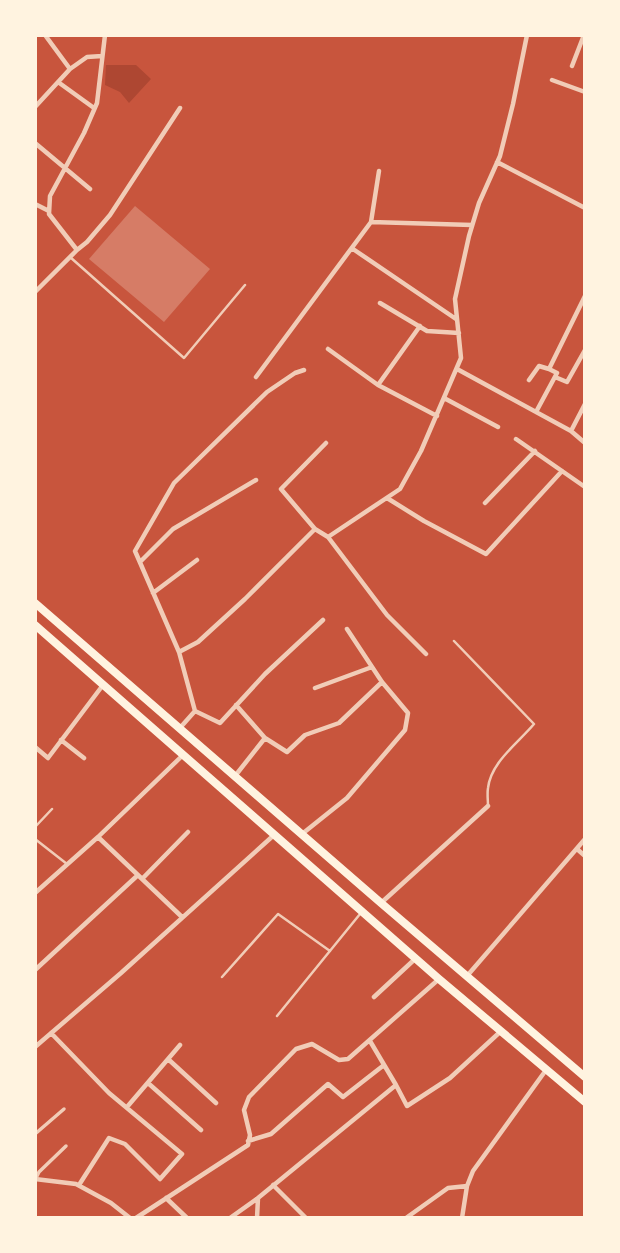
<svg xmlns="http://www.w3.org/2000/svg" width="620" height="1253" viewBox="0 0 620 1253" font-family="Rubik,sans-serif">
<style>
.green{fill:#ae4732}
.building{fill:#d67c66}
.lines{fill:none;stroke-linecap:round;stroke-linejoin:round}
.service{stroke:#f1ccb7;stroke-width:2.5}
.pedestrian{stroke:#f1ccb7;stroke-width:3.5}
.minor{stroke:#f1ccb7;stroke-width:4.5}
.trunk{stroke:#fff3e0;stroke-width:8}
</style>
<rect width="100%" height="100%" fill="#c8553d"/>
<path class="green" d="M106,65H136L151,79L129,103L120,92L105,85Z"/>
<path class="building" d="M135,206L210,269L164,322L89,259Z"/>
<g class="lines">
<path class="service" d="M70,257L184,358L245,285
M454,641L534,724C518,743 491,762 488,788C487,794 488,800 488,806
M35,827L52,809
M35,839L67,864
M222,977L278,914L330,951
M277,1016L360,914"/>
<path class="pedestrian" d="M35,1134L64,1109
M36,1178L39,1172L66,1146"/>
<path class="minor" d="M45,35L70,69
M572,66L584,35
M552,80L585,92
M58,82L94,108
M35,107L70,69L87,57L102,56
M35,143L90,189
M497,162L585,208
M35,204L49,211
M371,222L379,171
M353,249L456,319
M77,250L87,242L110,215L180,108
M35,292L77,250L49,214L50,196L84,133L97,103L105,35
M380,303L427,331L459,333
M328,349L378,385L437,416
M457,369L571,431L585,443
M256,377L371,222L472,225
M555,377L567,382L585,350
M529,380L539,366L549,369
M378,385L420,326
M444,398L498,427
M536,412L557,373L549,369L585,296
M571,431L585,404
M516,439L585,487
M387,498L424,521L486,554L562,471
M485,503L535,451
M315,529L281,489L326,443
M328,537L387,615L426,654
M140,562L173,529L256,480
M153,593L197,560
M179,652L135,551L174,483L267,392L295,373L304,370
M315,688L372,667
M236,705L265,738
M195,711L220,723L265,674L323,620
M179,729L195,711L179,652L198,642L245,599L315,529L328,537L400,489L421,451L461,358L455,299L469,236L479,203L500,156L513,104L527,35
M61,740L84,758
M35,747L48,758L103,685
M235,776L265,738L287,752L305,735L339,723L382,682
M302,834L347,798L405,730L408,713L382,682L347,629
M98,837L182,917
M577,849L585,856
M142,879L188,832
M35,893L98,837L183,755
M381,903L488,806
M35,970L138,875
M467,976L585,839
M374,997L415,959
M51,1033L109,1093L182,1154L160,1179L125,1144L109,1138L79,1185
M35,1047L121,973L274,835
M168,1059L216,1103
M148,1083L201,1130
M396,1085L407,1106L450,1078L500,1032
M127,1107L180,1045
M248,1141L271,1134L328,1084L343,1097L384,1065
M35,1179L76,1184L111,1203L130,1218
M273,1185L306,1218
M166,1198L187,1218
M136,1218L248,1145L250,1135L244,1110L249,1097L296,1049L312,1044L339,1060L348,1059L439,979
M230,1218L258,1198L396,1085L370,1041
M257,1218L258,1198
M406,1218L448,1188L467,1186
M462,1218L467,1186L473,1171L546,1070"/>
<path class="trunk" d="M35,603L381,903L585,1077
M35,625L439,979L585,1102"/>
</g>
<rect width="620" height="1253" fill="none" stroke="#fff3e0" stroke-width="74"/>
</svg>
